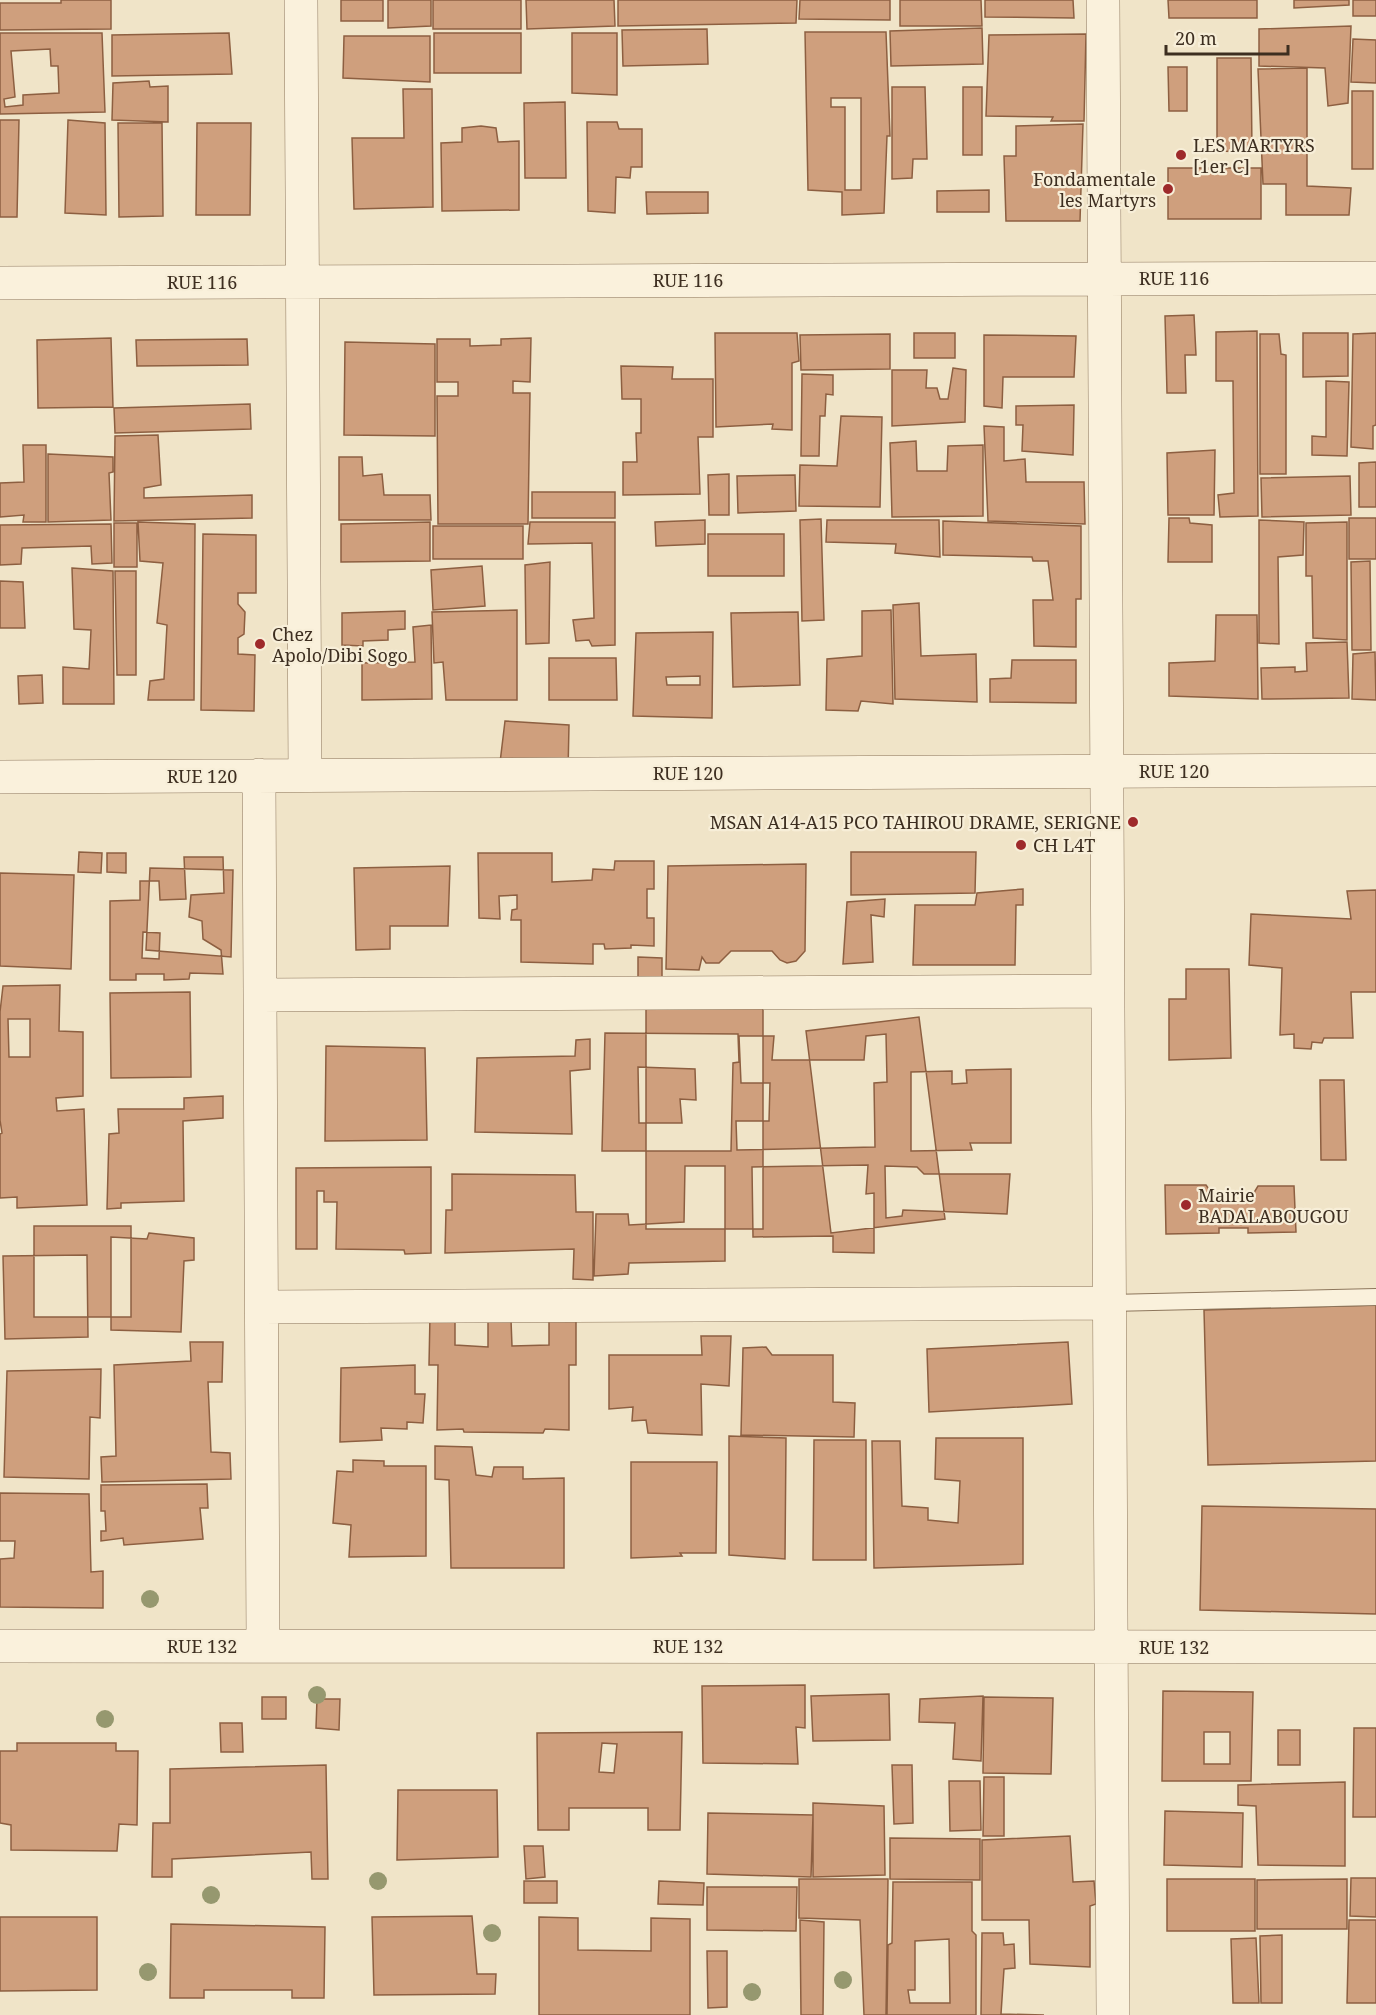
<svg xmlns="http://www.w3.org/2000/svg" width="1376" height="2015" viewBox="0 0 1376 2015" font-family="'Noto Serif',serif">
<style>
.building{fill:#cf9f7d;stroke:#8d5f41;stroke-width:1.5;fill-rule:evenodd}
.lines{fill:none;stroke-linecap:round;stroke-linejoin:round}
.lane-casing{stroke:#8d765c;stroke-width:18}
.street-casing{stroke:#8d765c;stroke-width:34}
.lane{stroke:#faf1dc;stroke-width:16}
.street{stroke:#faf1dc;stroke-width:33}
.tree{fill:#96986f}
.poi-dot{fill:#9e2a2b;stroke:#f7eed8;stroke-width:2}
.labels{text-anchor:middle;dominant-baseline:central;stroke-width:4.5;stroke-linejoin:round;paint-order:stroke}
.poi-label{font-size:18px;fill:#3d2e20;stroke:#f7eed8;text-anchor:start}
.street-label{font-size:18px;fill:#3d2e20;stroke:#f7eed8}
</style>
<rect width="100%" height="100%" fill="#f0e4c8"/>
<path class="building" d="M61,0H111V29L0,30V3H61Z
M341,0H383V21H341Z
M388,0H431V26L388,28Z
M433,0H521V29H433Z
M526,0H614L615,26L527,29Z
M618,0H797L796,23L618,26Z
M800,0H890V20L799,19Z
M900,0H981L982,26H900Z
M985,0H1073L1074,18L985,17Z
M1168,0H1257V18H1169Z
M1294,0H1349V5L1294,8Z
M1353,0H1376V16H1353Z
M1351,26L1348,103L1328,106L1325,68L1259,66V29Z
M982,28L983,64L891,66L890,31Z
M707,29L708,64L623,66L622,30Z
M805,32H886L890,136H887L884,213L842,215V192L808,190ZM831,98H861V190H845V107H831Z
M0,33H102L105,112L0,114ZM50,49L51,66H58L59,93L23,95V105L5,107L4,99L15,97L11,51Z
M229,33L232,74L112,76V35Z
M434,33H521V73H434Z
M572,33H617V95L572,93Z
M1086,34L1084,121H1051L1053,117L986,116L989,35Z
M344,36H430V82L343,78Z
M1353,39L1376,40V83L1351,82Z
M1217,58H1251L1252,152L1217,151Z
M1168,67H1187V111H1169Z
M1307,68V186L1351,188L1349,215H1286V184H1263L1258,69Z
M149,81L150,87L168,86V122L112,120L113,83Z
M892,87H925L927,159H913L912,178L892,179Z
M963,87H982V155H963Z
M403,89H432L433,207L354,209L352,138H404Z
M1352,91H1373V169H1352Z
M565,102L566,178H525L524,103Z
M0,120H19L17,217H0Z
M68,120L105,123L106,215L65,213Z
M587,122H617L619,129H642V167H631L630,178L616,177L615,213L588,211Z
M118,123H162L163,216L119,217Z
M197,123H251L250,215H196Z
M1083,124L1080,221H1006L1004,156H1016V126Z
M481,126L496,128L498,142L519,141V210L442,211L441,143L462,142V128Z
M1168,168H1261V219H1168Z
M989,190V212H937V191Z
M646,192H708V213L647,214Z
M1194,315L1196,355H1185L1186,393H1167L1165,316Z
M1257,331L1258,516L1220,517L1218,495L1234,493L1233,381H1216V332Z
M715,333H797L799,361L792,363V430L772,429L773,424L716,427Z
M914,333H955V358H914Z
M1303,333H1348V376L1303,377Z
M1376,333V425L1373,426V449L1351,447L1353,334Z
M890,334V369L801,370L800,335Z
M1260,334H1279L1281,354L1286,355V474H1260Z
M984,335L1076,336L1074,377H1003L1002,408L984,406Z
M111,338L113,407L38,408L37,340Z
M531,338L530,382L513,381V393H530L528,524H438L437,396H458V382H437V339H470V346L501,345V339Z
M247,339L248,365L137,366L136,340Z
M345,342L435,344V436L344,435Z
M621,366L673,367L672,379H713V437H698L700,494L623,495V462H637L636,433H641V399H622Z
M953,368L966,370L965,422L892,426V370H927L926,388H937L940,399H948Z
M802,374L833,375V395L826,394L825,416H820L819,456H801Z
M1326,381L1349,382L1347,456L1312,455V436L1326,437Z
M250,404L251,429L115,433L114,408Z
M1074,405L1073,455L1022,451L1023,425H1016V406Z
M841,416L882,417L880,507L799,506L800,465L837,466Z
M984,426L1004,427V461L1025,459L1026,482H1084L1085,524L988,521Z
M158,435L161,485L144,488V498L252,495V518L114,521L115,436Z
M916,441L917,471H947L948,446L983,445V516L892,517L890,443Z
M23,445H46V522H23L24,515L0,517V483L24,482Z
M1215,450L1214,515H1168L1167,453Z
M48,454L113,457V472L109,473L111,520L48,522Z
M339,457H362L363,476L382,474L384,495H430L431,520H339Z
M1376,462V507H1359V463Z
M729,474V515H709L708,475Z
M795,475L796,511L738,513L737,476Z
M1350,476L1351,515L1262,517L1261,478Z
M532,492H615V518H532Z
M1169,518H1189L1190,523L1212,525V562H1168Z
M1349,518H1376V559H1349Z
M821,519L824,620L802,621L800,520Z
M705,520V544L656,546L655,522Z
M827,520H939L940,557L895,553L896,544L826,542Z
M1259,520L1304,522L1303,555L1278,557L1279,644L1259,643Z
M943,521L1081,526V599H1076V647L1034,646L1033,600H1053L1048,561H1033L1032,557L943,555Z
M138,522L195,524L194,700H148L150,681L164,679L167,625L157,623L163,563L140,561Z
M430,522V561L341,562V524Z
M530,522H615V645L592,646L589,640L576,641L573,620L594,618L592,543L528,544Z
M1347,522V640L1313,638L1312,576H1306V523Z
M114,523H137V567H114Z
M111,524L112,563L92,564L91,546L22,548L21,564L0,565V525Z
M433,526H523V559H433Z
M203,534L256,535V593H238V604L245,612L244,634L238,638V654L255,655L254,711L201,710Z
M708,534H784V576H708Z
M1370,561L1371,650H1352L1351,562Z
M550,562L549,643L526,644L525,565Z
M482,566L485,606L433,610L431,570Z
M72,568L113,571L114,704H63V667L89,669L91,630L74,629Z
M115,571H136V675H117Z
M0,581L23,582L25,628H0Z
M919,603L921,656L976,654L977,702L895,699L893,605Z
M517,610V700H446L443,662L434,663L432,612Z
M891,610L893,704L861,701L858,711L826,710L827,659L862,656V611Z
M405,611V629L388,630V640L363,641V646L342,645V613Z
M798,612L800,685L733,687L731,613Z
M1216,615H1257L1258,699L1169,696V663L1215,661Z
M431,625L432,699L362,700V663L415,662L413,627Z
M713,632L712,718L633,716L636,633ZM700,676V685H667L666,677Z
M1347,642L1349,698L1262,699L1261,668L1295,667V672L1307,671L1306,643Z
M1375,652L1376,700L1352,699L1353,654Z
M549,658H616L617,700H549Z
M1012,660H1076V703L990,702V679L1011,678Z
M42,675L43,703L19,704L18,676Z
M505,721L569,725L568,772L499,771Z
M79,852L102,853L101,873L78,872Z
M851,852H976L975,893L851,895Z
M107,853H126V873L107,872Z
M478,853H552V882L592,880L593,869L614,870L615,861H654V889H647V918H654V946L631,945V948L605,949L604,944H593V964L521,962V920H511L512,910L517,909V895L499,896L500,919L479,918Z
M184,857H223L224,893L191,895L189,917L202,921L203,939L221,950L223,974L190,973L189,979L164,980V974H136V980H110V901L140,900V881H159L160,900L186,899ZM143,932L160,933L159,959L142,958Z
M806,864L805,951L796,961L787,963L780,960L772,951H731L719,963H706L702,957L699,970L666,969L668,866Z
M450,866L448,926H390V949L356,950L354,868Z
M150,868L233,870L231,957L146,950Z
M0,873L74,875L71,969L0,966Z
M1023,889V905H1016L1015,965H913L915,905H975L977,893Z
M1376,890V992H1351L1353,1038H1324L1322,1043L1312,1042L1311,1049L1294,1048V1034L1280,1035L1282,968L1249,965L1251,914L1351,919L1347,891Z
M885,899L884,917L871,915L873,962L843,964L847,902Z
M638,957L662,958V978L638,977Z
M1186,969H1229L1231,1058L1169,1060V999H1186Z
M60,985L59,1031L83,1032V1096L56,1098L57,1111L84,1109L87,1205L17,1208V1197L0,1198V1134L2,1133L0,1120V1012L3,986ZM8,1019H30V1057H9Z
M190,992L191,1077L111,1078L110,993Z
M646,1007H763V1229H646Z
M919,1017L945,1219L831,1233L806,1031Z
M605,1033L738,1034L739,1062L733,1063L731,1151H602ZM638,1067L695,1069L696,1100L680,1099L682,1123H639Z
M886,1034L887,1082L874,1083L875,1147L737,1150L736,1121H769L770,1083H741L739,1036H774L772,1060H864L866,1036Z
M590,1039V1069L570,1071L572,1134L475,1132L477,1058L575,1056L576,1040Z
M326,1046L425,1048L427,1140L325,1141Z
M1011,1069V1143H970L972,1150L911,1151V1072L952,1071V1084L967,1083L966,1070Z
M1320,1080H1344L1346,1160H1321Z
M223,1096V1118L183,1121L184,1201L121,1203V1208L107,1209L109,1134L119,1133L118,1109H184V1098Z
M868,1165L866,1194L874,1193V1253L833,1252V1236L753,1237L752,1167Z
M685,1166H725V1261L629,1263L628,1274L594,1276L596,1214H628L629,1225L684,1222Z
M885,1166L917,1167L924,1174H1010L1007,1214L903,1210L902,1216L886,1218Z
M431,1167V1253L405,1254L404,1250L336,1249L337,1202H324V1191H317V1249H296V1168Z
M452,1174L575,1175L576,1212H593V1280L573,1279L574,1249L445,1253L446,1210H452Z
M1165,1185H1206L1218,1202L1249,1201L1258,1186H1294L1296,1232L1248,1233V1228H1219V1233L1166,1234Z
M34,1226H131V1317H34Z
M149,1233L194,1238V1260L184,1261L181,1332L111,1330V1237L147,1239Z
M87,1255L88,1337L5,1339L3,1256Z
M1376,1305V1461L1208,1465L1204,1310Z
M430,1315H455V1345L488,1347V1319L511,1320L512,1346L549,1345V1315L576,1316V1365H569V1430L545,1429L543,1433L464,1432L463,1429L437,1430L438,1365H429Z
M701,1336H731L729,1386L701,1384L702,1435L648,1433L646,1420L632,1421L633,1407L609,1409V1355H702Z
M190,1342H223L222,1382H208L211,1452L230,1453L231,1479L102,1482L101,1457L116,1456L114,1365L191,1361Z
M1068,1342L1072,1404L929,1412L927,1349Z
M766,1347L772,1355H833V1402L855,1403L854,1437L741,1435L743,1348Z
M415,1365V1394H425L423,1423L407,1422V1429L381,1428L382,1440L340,1442L341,1368Z
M101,1369L100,1418L90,1417L89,1479L4,1477L7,1371Z
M729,1436L786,1438L785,1559L729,1555Z
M936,1438H1023V1564L874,1568L872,1441H900L902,1506L928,1508V1520L958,1523L960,1481L935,1479Z
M814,1440H866V1560H813Z
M435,1446L472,1447L476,1475L492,1477L494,1467H523V1479L564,1478V1568H451L449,1480L435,1479Z
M353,1460L384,1461V1466H426V1556L349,1557L351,1525L333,1523L337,1471L353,1472Z
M631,1462H717L716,1553H680L682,1556L631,1558Z
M207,1484L208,1508H200L203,1539L124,1545L123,1538L101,1541V1531H106L105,1511H101V1485Z
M0,1493L89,1494L91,1572L103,1571V1608L0,1607V1559L14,1558L15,1541H0Z
M1202,1506L1376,1509V1614L1200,1610Z
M805,1685V1728L796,1727L798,1764L703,1763L702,1686Z
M1163,1691L1253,1692L1251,1781H1162ZM1204,1732H1230V1764H1204Z
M889,1694L890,1740L813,1741L811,1696Z
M983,1696L981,1761L953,1759L955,1723L919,1722L920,1699Z
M262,1697H286V1719H262Z
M984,1697L1053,1698L1051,1774L983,1773Z
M317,1699H340L339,1730L316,1728Z
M220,1723H242L243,1752H221Z
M1354,1728H1376V1817H1353Z
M1278,1730H1300V1765H1278Z
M682,1732L680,1830H648V1808H569V1830H538L537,1733ZM602,1743L617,1744L614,1773L599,1772Z
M17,1743H116V1751H138L137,1825L119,1824L117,1851L11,1850V1825L0,1823V1751H17Z
M326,1765L328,1879H312L311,1852L172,1859V1877H152L153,1823H170V1769Z
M892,1765H912L913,1823L894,1824Z
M984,1777H1004V1836H983Z
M949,1781H980L981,1830L950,1831Z
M1345,1782V1866L1258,1865L1256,1806L1238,1805V1785Z
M398,1790H497L498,1857L397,1860Z
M813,1803L884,1806L885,1875L813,1877Z
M1165,1811L1243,1813L1242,1867L1164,1865Z
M708,1813L813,1815L811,1877L707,1874Z
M1070,1836L1073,1882L1094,1881L1096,1904L1090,1906V1967L1030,1964L1029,1920H982V1840Z
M890,1838L980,1839V1880L890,1879Z
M524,1846H543L545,1877L526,1879Z
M1351,1878H1376V1917L1350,1916Z
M799,1879H888L886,2015H864L860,1920L799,1918Z
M1167,1879H1255V1931H1167Z
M1347,1879V1929H1257V1880Z
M524,1881H557V1903H524Z
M659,1881L704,1883L703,1905L658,1904Z
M893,1882H972V1931L976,1935V2015H887L888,1945L892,1943ZM949,1939L950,2003H910L908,1990H915V1941Z
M707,1887H797L796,1931L707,1930Z
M472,1916L477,1974H496L495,1994L374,1995L372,1917Z
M0,1917H97V1990L0,1991Z
M539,1917L578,1918V1950L651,1951V1918L690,1919V2015H539Z
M800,1920L824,1922L823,2015H801Z
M1349,1920H1376V2003H1347Z
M171,1924L325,1927L324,1998H292V1990H204V1998H170Z
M982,1933H1003L1004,1945L1014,1944L1015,1968L1004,1969L1001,2014L1044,2015H981Z
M1282,1935V2003H1261L1260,1936Z
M1256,1938L1259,2003H1233L1231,1939Z
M707,1951H727V2007L708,2008Z"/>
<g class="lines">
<defs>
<path id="lane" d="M1110,1303L1376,1297"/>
<path id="street" d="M301,0L305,775
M1103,0L1113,2015
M0,283L1376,278
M259,775L263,1646
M0,777L1376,770
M260,995L1108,991
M262,1307L1110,1303
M0,1646L1376,1647"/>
</defs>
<use href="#lane" class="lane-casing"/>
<use href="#street" class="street-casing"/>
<use href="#lane" class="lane"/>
<use href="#street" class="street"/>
</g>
<g class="tree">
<circle cx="150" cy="1599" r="9"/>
<circle cx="317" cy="1695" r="9"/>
<circle cx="105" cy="1719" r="9"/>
<circle cx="378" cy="1881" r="9"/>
<circle cx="211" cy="1895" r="9"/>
<circle cx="492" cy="1933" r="9"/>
<circle cx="148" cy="1972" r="9"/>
<circle cx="843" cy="1980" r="9"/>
<circle cx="752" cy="1992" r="9"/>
</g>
<g class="poi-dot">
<circle cx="1181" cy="155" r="6"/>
<circle cx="1168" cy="189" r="6"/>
<circle cx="260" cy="644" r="6"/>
<circle cx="1133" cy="822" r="6"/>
<circle cx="1021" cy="845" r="6"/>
<circle cx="1186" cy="1205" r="6"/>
</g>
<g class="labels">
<g class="poi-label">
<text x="1193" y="145">LES MARTYRS<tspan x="1193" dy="21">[1er C]</tspan></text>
<text x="1156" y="179" text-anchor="end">Fondamentale<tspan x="1156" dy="21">les Martyrs</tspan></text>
<text x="272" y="634">Chez<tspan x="272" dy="21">Apolo/Dibi Sogo</tspan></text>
<text x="1121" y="822" text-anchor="end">MSAN A14-A15 PCO TAHIROU DRAME, SERIGNE</text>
<text x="1033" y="845">CH L4T</text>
<text x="1198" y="1195">Mairie<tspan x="1198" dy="21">BADALABOUGOU</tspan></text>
</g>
<g class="street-label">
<text x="1174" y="278">RUE 116</text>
<text x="688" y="280">RUE 116</text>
<text x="202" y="282">RUE 116</text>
<text x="1174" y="771">RUE 120</text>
<text x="688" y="773">RUE 120</text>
<text x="202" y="776">RUE 120</text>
<text x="202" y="1646">RUE 132</text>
<text x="688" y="1646">RUE 132</text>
<text x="1174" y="1647">RUE 132</text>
</g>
</g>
<path d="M1166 45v9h122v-9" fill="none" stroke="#3d2e20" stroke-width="3"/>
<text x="1175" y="45" font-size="18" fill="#3d2e20" stroke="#f7eed8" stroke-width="4.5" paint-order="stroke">20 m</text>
</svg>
